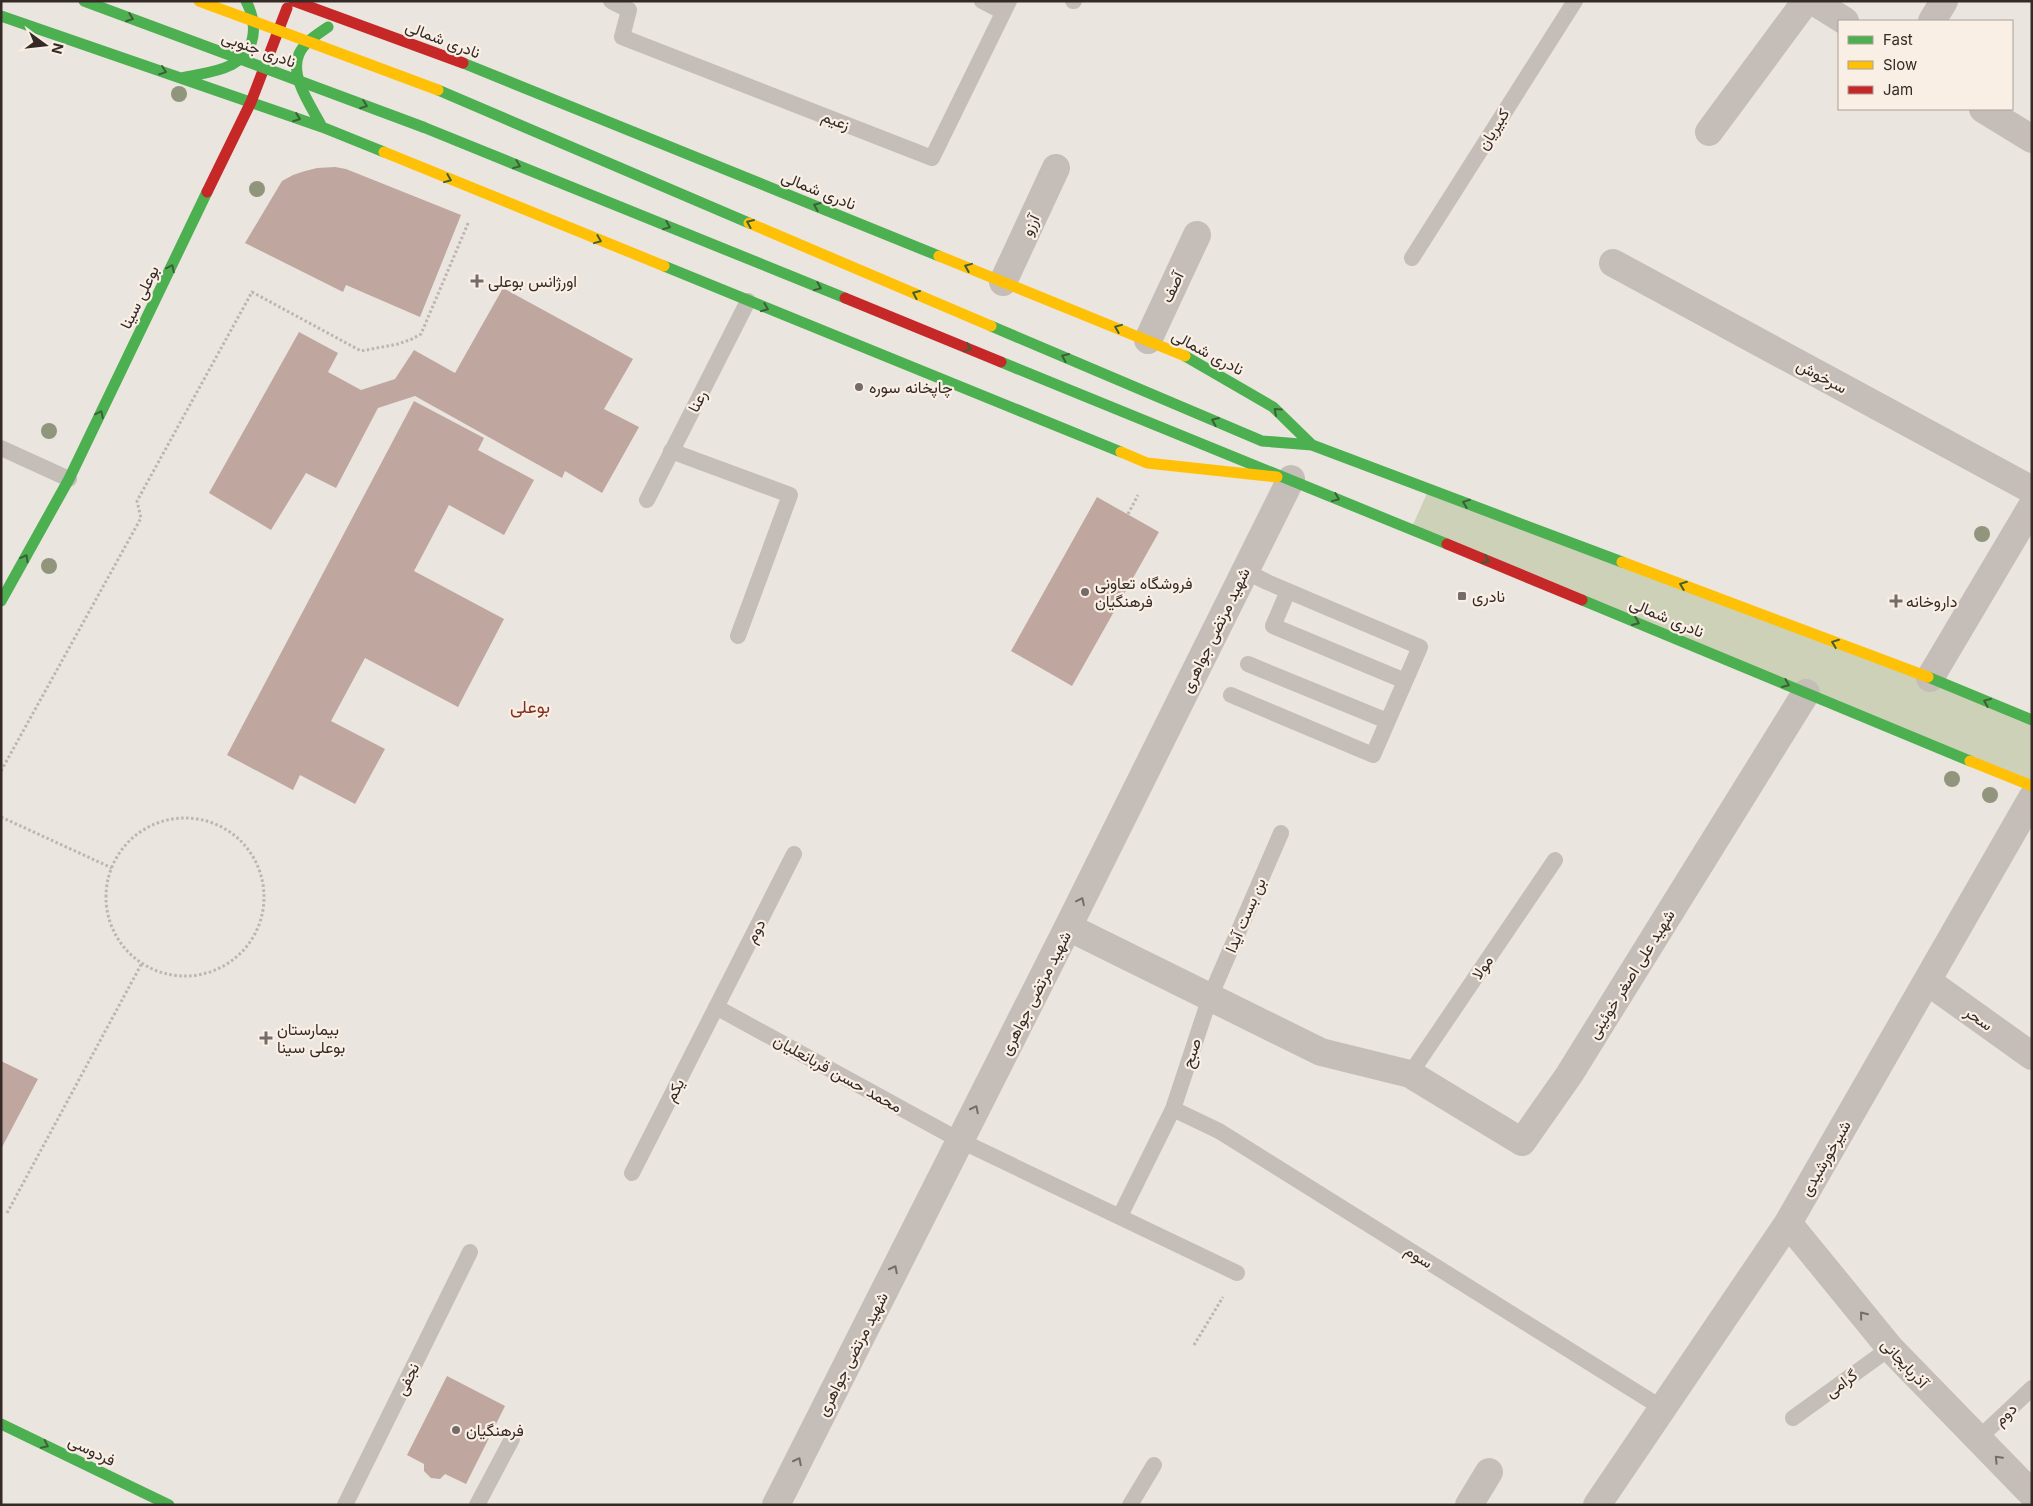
<svg xmlns="http://www.w3.org/2000/svg" width="2033" height="1506" viewBox="0 0 2033 1506" font-family="Inter,Vazirmatn,sans-serif">
<style>
.green{fill:#cdd1b8}
.building{fill:#bfa7a0}
.lines{fill:none;stroke-linecap:round;stroke-linejoin:round}
.path{stroke:#bdb5b0;stroke-width:3;stroke-dasharray:2.5 2.5;stroke-linecap:butt}
.lane{stroke:#c4bdb8;stroke-width:16}
.street{stroke:#c4bdb8;stroke-width:28}
.fast{stroke:#4caf50;stroke-width:11}
.slow{stroke:#ffc107;stroke-width:11}
.jam{stroke:#c62828;stroke-width:11}
.fast-bridge{stroke:#4caf50;stroke-width:11}
.slow-bridge{stroke:#ffc107;stroke-width:11}
.tree{fill:#91957b}
.oneway{stroke:#3e5f37}
.oneway2{stroke:#756c68}
.poi-dot{fill:#756b67;stroke:#f9efe5;stroke-width:2}
.labels{text-anchor:middle;dominant-baseline:central;stroke-width:4.5;stroke-linejoin:round;paint-order:stroke}
.street-label{font-size:16px;fill:#352a26;stroke:#f9efe5}
.poi-label{font-size:16px;fill:#352a26;stroke:#f9efe5;text-anchor:start}
.neighbourhood-label{font-size:18px;fill:#84311f;stroke:#f9efe5}
</style>
<rect width="100%" height="100%" fill="#ebe5df"/>
<path class="green" d="M1429,489L2032,720V786L1411,529Z"/>
<path class="building" d="M335,167L346,169L461,215L420,317L346,285L343,292L245,243L282,181L293,175L305,171L317,168Z
M503,288L633,359L604,409L639,427L602,493L565,471L562,478L415,396L378,408L336,488L306,473L271,530L209,493L299,332L338,353L328,372L361,390L395,379L414,350L455,373Z
M414,401L484,438L478,450L534,480L504,535L449,505L414,571L504,619L458,707L365,658L331,721L385,749L355,804L300,775L293,790L227,755Z
M1097,497L1159,532L1072,686L1011,651Z
M1,1061L38,1079L1,1149Z
M447,1376L505,1406L466,1484L445,1474L440,1479L431,1478L424,1471V1464L407,1455Z"/>
<g class="lines">
<path class="path" d="M1128,514L1138,495
M1,771L141,518L137,501L252,292L361,351L398,344L412,339L421,334L469,221
M1,817L112,868
M106 897a79 79 0 1 1 158 0a79 79 0 1 1-158 0Z
M7,1213L142,963
M1194,1345L1223,1297"/>
<path class="lane" d="M611,1L629,10L622,37L932,158L1009,1
M982,1L1003,12
M1073,1H1074
M1412,258L1575,1
M1,448L69,479
M671,451L790,495L738,636
M647,500L748,301
M1288,591L1273,626L1405,681
M1248,664L1387,721
M1231,695L1373,755L1420,647L1267,582L1245,571
M716,1007L959,1140L1237,1273
M1410,1074L1555,860
M1173,1109L1219,1131L1662,1408
M632,1173L794,854
M1120,1216L1173,1109L1210,997L1281,833
M1793,1418L1890,1348
M1978,1439L2032,1388
M345,1505L470,1252
M477,1505L512,1439
M1130,1505L1154,1465"/>
<path class="street" d="M1813,1L1845,21
M1932,21L1944,1
M1983,109L2032,139
M1709,132L1806,1
M1613,263L2032,490
M1003,282L1056,168
M1148,340L1197,235
M1930,678L2032,506
M1068,927L1321,1052L1410,1074L1522,1142L1569,1075L1806,693
M1927,981L2032,1056
M1788,1223L1890,1348L2032,1494
M776,1505L1068,927L1291,479
M1469,1505L1489,1472
M1597,1505L1788,1223L2032,798"/>
<path class="fast" d="M1,16L322,127L384,152
M463,63L939,256
M181,78C197,74 216,73 231,65C257,52 258,24 246,1
M438,90L749,223
M322,127C312,107 289,77 299,54C304,42 318,34 328,27
M423,127L845,298
M664,266L1121,452
M991,326L1262,441L1312,445L1622,562
M1185,356L1273,407L1312,445
M1001,362L1447,544
M1582,600L1970,761
M1,601L69,479L207,192
M1928,677L2032,720
M1,1424L169,1505"/>
<path class="slow" d="M384,152L664,266
M749,223L991,326
M939,256L1185,356
M1121,452L1147,463L1277,477
M1622,562L1928,677
M1970,761L2032,786"/>
<path class="jam" d="M294,1L463,63
M207,192L251,102L287,8
M845,298L1001,362
M1447,544L1582,600"/>
<path class="fast-bridge" d="M84,1L423,127"/>
<path class="slow-bridge" d="M199,1L438,90"/>
</g>
<g class="tree">
<circle cx="179" cy="94" r="8"/>
<circle cx="257" cy="189" r="8"/>
<circle cx="49" cy="431" r="8"/>
<circle cx="1982" cy="534" r="8"/>
<circle cx="49" cy="566" r="8"/>
<circle cx="1952" cy="779" r="8"/>
<circle cx="1990" cy="795" r="8"/>
</g>
<defs><path id="oneway-chevron" d="M-2-3.5L2.5 0L-2 3.5" fill="none" stroke-width="1.6" stroke-linecap="round" stroke-linejoin="round" transform="scale(1.25)"/></defs>
<g class="oneway">
<use href="#oneway-chevron" transform="translate(130 18) rotate(20)"/>
<use href="#oneway-chevron" transform="translate(163 71) rotate(19)"/>
<use href="#oneway-chevron" transform="translate(364 105) rotate(20)"/>
<use href="#oneway-chevron" transform="translate(297 118) rotate(20)"/>
<use href="#oneway-chevron" transform="translate(517 165) rotate(22)"/>
<use href="#oneway-chevron" transform="translate(448 179) rotate(22)"/>
<use href="#oneway-chevron" transform="translate(817 206) rotate(-158)"/>
<use href="#oneway-chevron" transform="translate(750 223) rotate(-157)"/>
<use href="#oneway-chevron" transform="translate(667 226) rotate(22)"/>
<use href="#oneway-chevron" transform="translate(598 240) rotate(22)"/>
<use href="#oneway-chevron" transform="translate(968 267) rotate(-158)"/>
<use href="#oneway-chevron" transform="translate(171 268) rotate(-64)"/>
<use href="#oneway-chevron" transform="translate(818 287) rotate(22)"/>
<use href="#oneway-chevron" transform="translate(916 294) rotate(-157)"/>
<use href="#oneway-chevron" transform="translate(765 308) rotate(22)"/>
<use href="#oneway-chevron" transform="translate(1118 328) rotate(-158)"/>
<use href="#oneway-chevron" transform="translate(968 348) rotate(22)"/>
<use href="#oneway-chevron" transform="translate(1065 357) rotate(-157)"/>
<use href="#oneway-chevron" transform="translate(1277 411) rotate(-138)"/>
<use href="#oneway-chevron" transform="translate(100 414) rotate(-64)"/>
<use href="#oneway-chevron" transform="translate(1215 421) rotate(-157)"/>
<use href="#oneway-chevron" transform="translate(1336 498) rotate(22)"/>
<use href="#oneway-chevron" transform="translate(1466 503) rotate(-159)"/>
<use href="#oneway-chevron" transform="translate(25 558) rotate(-61)"/>
<use href="#oneway-chevron" transform="translate(1486 560) rotate(23)"/>
<use href="#oneway-chevron" transform="translate(1683 585) rotate(-159)"/>
<use href="#oneway-chevron" transform="translate(1636 622) rotate(23)"/>
<use href="#oneway-chevron" transform="translate(1835 643) rotate(-159)"/>
<use href="#oneway-chevron" transform="translate(1786 684) rotate(23)"/>
<use href="#oneway-chevron" transform="translate(1987 702) rotate(-158)"/>
<use href="#oneway-chevron" transform="translate(45 1445) rotate(26)"/>
</g>
<g class="oneway2">
<use href="#oneway-chevron" transform="translate(1081 901) rotate(-64)"/>
<use href="#oneway-chevron" transform="translate(975 1109) rotate(-63)"/>
<use href="#oneway-chevron" transform="translate(894 1269) rotate(-63)"/>
<use href="#oneway-chevron" transform="translate(1863 1315) rotate(-129)"/>
<use href="#oneway-chevron" transform="translate(1998 1459) rotate(-134)"/>
<use href="#oneway-chevron" transform="translate(798 1461) rotate(-63)"/>
</g>
<g class="poi-dot">
<path d="M474.5 273.5h5v5h5v5h-5v5h-5v-5h-5v-5h5z"/>
<circle cx="859" cy="387" r="5"/>
<circle cx="1085" cy="592" r="5"/>
<rect x="1457" y="591" width="10" height="10" rx="2.5"/>
<path d="M1893.5 593.5h5v5h5v5h-5v5h-5v-5h-5v-5h5z"/>
<path d="M263.5 1030.5h5v5h5v5h-5v5h-5v-5h-5v-5h5z"/>
<circle cx="456" cy="1430" r="5"/>
</g>
<g class="labels">
<g class="street-label">
<text transform="translate(443 39) rotate(21)">نادری شمالی</text>
<text transform="translate(259 49) rotate(20)">نادری جنوبی</text>
<text transform="translate(836 120) rotate(21)">زعیم</text>
<text transform="translate(1493 129) rotate(-58)">کبیریان</text>
<text transform="translate(819 190) rotate(22)">نادری شمالی</text>
<text transform="translate(1030 225) rotate(-65)">آرزو</text>
<text transform="translate(1172 287) rotate(-65)">آصف</text>
<text transform="translate(139 297) rotate(-64)">بوعلی سینا</text>
<text transform="translate(1208 352) rotate(28)">نادری شمالی</text>
<text transform="translate(1822 376) rotate(28)">سرخوش</text>
<text transform="translate(697 401) rotate(-63)">رعنا</text>
<text transform="translate(1667 617) rotate(23)">نادری شمالی</text>
<text transform="translate(1215 630) rotate(-64)">شهید مرتضی جواهری</text>
<text transform="translate(1245 915) rotate(-67)">بن بست آیدا</text>
<text transform="translate(755 931) rotate(-63)">دوم</text>
<text transform="translate(1482 967) rotate(-56)">مولا</text>
<text transform="translate(1631 974) rotate(-58)">شهید علی اصغر خوئینی</text>
<text transform="translate(1035 993) rotate(-63)">شهید مرتضی جواهری</text>
<text transform="translate(1979 1018) rotate(35)">سحر</text>
<text transform="translate(1191 1053) rotate(-72)">صبح</text>
<text transform="translate(838 1073) rotate(29)">محمد حسن قربانعلیان</text>
<text transform="translate(674 1090) rotate(-63)">یکم</text>
<text transform="translate(1825 1158) rotate(-60)">شیرخورشیدی</text>
<text transform="translate(1419 1256) rotate(32)">سوم</text>
<text transform="translate(852 1354) rotate(-63)">شهید مرتضی جواهری</text>
<text transform="translate(1905 1363) rotate(47)">آذربایجانی</text>
<text transform="translate(407 1379) rotate(-64)">نجفی</text>
<text transform="translate(1841 1383) rotate(-36)">گرامی</text>
<text transform="translate(2005 1414) rotate(-44)">دوم</text>
<text transform="translate(92 1450) rotate(26)">فردوسی</text>
</g>
<g class="poi-label">
<text x="488" y="281">اورژانس بوعلی</text>
<text x="869" y="387">چاپخانه سوره</text>
<text x="1095" y="583">فروشگاه تعاونی<tspan x="1095" dy="18">فرهنگیان</tspan></text>
<text x="1472" y="596">نادری</text>
<text x="1906" y="601">داروخانه</text>
<text x="277" y="1029">بیمارستان<tspan x="277" dy="18">بوعلی سینا</tspan></text>
<text x="466" y="1430">فرهنگیان</text>
</g>
<g class="neighbourhood-label">
<text x="530" y="706">بوعلی</text>
</g>
</g>
<rect width="2033" height="1506" fill="none" stroke="#352a26" stroke-width="5"/>
<rect x="1838" y="20" width="175" height="90" fill="#f9efe5" stroke="#aba099"/>
<rect x="1848" y="36" width="25" height="8" fill="#4caf50" stroke="#aba099"/>
<text x="1883" y="45" font-size="15" fill="#352a26">Fast</text>
<rect x="1848" y="61" width="25" height="8" fill="#ffc107" stroke="#aba099"/>
<text x="1883" y="70" font-size="15" fill="#352a26">Slow</text>
<rect x="1848" y="86" width="25" height="8" fill="#c62828" stroke="#aba099"/>
<text x="1883" y="95" font-size="15" fill="#352a26">Jam</text>
<g transform="translate(45 45) rotate(105)" stroke="#f9efe5" stroke-width="4" paint-order="stroke">
<path d="M0-4L9 19L0 12L-9 19Z" fill="#352a26"/>
<text y="-8" font-size="14" font-weight="bold" text-anchor="middle" fill="#352a26">N</text>
</g>
</svg>
